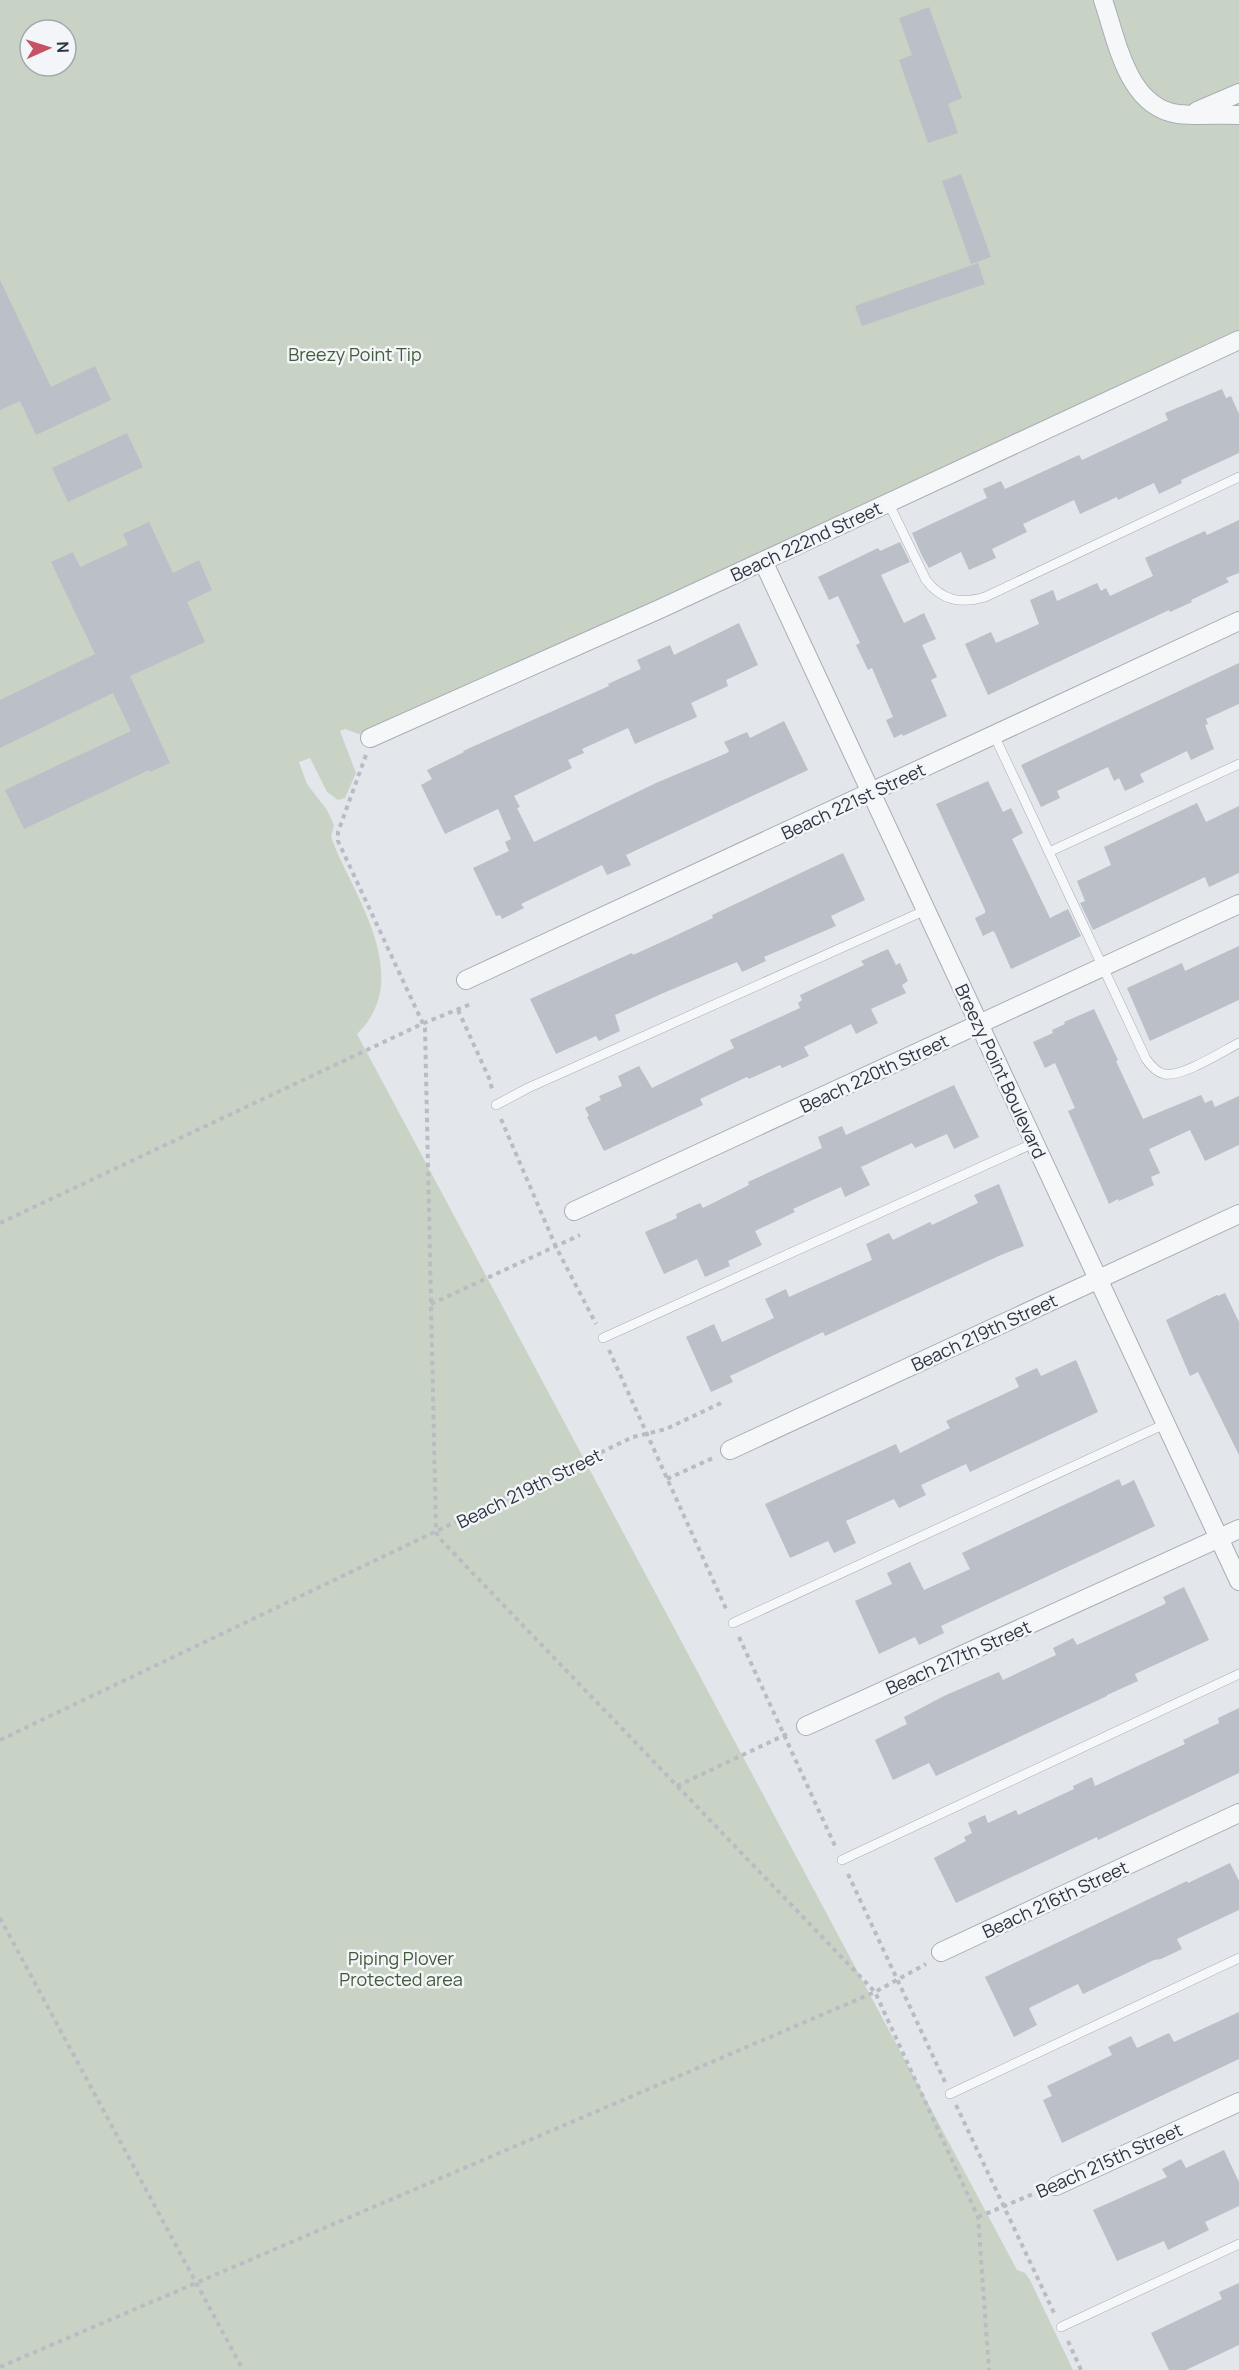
<svg xmlns="http://www.w3.org/2000/svg" width="1239" height="2370" viewBox="0 0 1239 2370" font-family="Manrope,sans-serif">
<style>
.green{fill:#c9d3c5;fill-rule:evenodd}
.building{fill:#bbbfc7}
.lines{fill:none;stroke-linecap:round;stroke-linejoin:round}
.lane-casing{stroke:#a8adb4;stroke-width:10}
.street-casing{stroke:#a8adb4;stroke-width:20}
.path{stroke:#b9bcc2;stroke-width:4;stroke-dasharray:4.5 4.5;stroke-linecap:butt}
.lane{stroke:#f6f7f9;stroke-width:9}
.street{stroke:#f6f7f9;stroke-width:18}
.labels{text-anchor:middle;dominant-baseline:central;stroke-width:5;stroke-linejoin:round;paint-order:stroke}
.park-label{font-size:18px;fill:#415c3a;stroke:#f3f5f8}
.street-label{font-size:18px;fill:#2c3441;stroke:#f3f5f8}
</style>
<rect width="100%" height="100%" fill="#e3e6ea"/>
<path class="green" d="M0,0H1239V337L370,738L345,729L340,731L356,773L345,798L338,800L327,792L310,758L299,762L307,784L327,810L334,825L331,837L337,852C362,907 411,982 357,1034L1017,2270L1025,2273L1030,2280L1073,2370H0ZM30,30H66V66H30Z"/>
<path class="building" d="M929,7L962,98L948,104L958,133L928,143L899,60L912,55L899,18Z
M961,174L991,257L971,264L942,181Z
M978,263L985,284L862,326L855,306Z
M0,280L51,387L95,366L111,400L36,435L20,401L0,410Z
M1222,389L1226,398L1231,396L1239,414V453L1181,480L1182,483L1159,494L1154,483L1118,500L1117,497L1080,514L1074,500L1023,524L1027,532L992,549L996,558L969,570L961,552L929,568L922,556L912,533L987,498L983,489L1001,481L1005,489L1079,455L1082,460L1168,420L1165,413Z
M127,433L143,467L68,502L52,468Z
M1239,520V573L1226,578L1229,582L1191,600L1192,602L1170,612L1169,610L988,695L965,644L991,632L996,643L1039,624L1030,600L1053,590L1057,601L1097,583L1101,591L1106,588L1110,596L1153,576L1145,558L1205,531L1207,535Z
M149,522L173,573L199,560L212,590L187,602L205,642L130,676L170,763L150,772L149,770L24,829L5,790L131,731L113,693L0,748V700L95,654L51,562L73,552L80,567L128,545L123,534Z
M900,542L910,562L881,575L904,623L924,613L936,639L922,645L937,677L931,680L947,716L903,736L902,734L894,738L886,720L893,717L872,668L868,670L856,645L860,643L838,596L829,600L818,577L878,548L880,551Z
M739,623L758,665L726,680L728,686L691,703L697,717L635,744L628,728L582,749L584,753L568,760L572,768L514,796L520,807L517,808L534,842L656,783L727,753L729,751L724,742L747,732L750,738L784,721L808,770L626,855L631,865L607,875L602,865L521,904L524,908L502,919L500,915L496,916L473,868L509,851L505,842L511,839L498,809L445,834L421,785L432,779L427,770L464,752L463,751L609,686L608,684L641,669L637,660L670,645L674,655Z
M1239,663V704L1206,719L1208,724L1205,725L1214,749L1191,760L1187,751L1140,774L1144,782L1125,791L1119,778L1114,781L1108,767L1057,791L1060,798L1041,807L1021,765Z
M988,781L1003,812L1011,808L1023,833L1012,839L1050,918L1068,909L1081,936L1011,969L995,933L993,931L983,936L975,918L985,913V910L936,804Z
M1197,803L1206,822L1239,806V873L1209,887L1205,877L1093,930L1080,903L1085,901L1077,881L1111,865L1104,847Z
M843,853L865,900L831,916L836,926L764,957L766,961L742,972L737,962L661,994L615,1015L620,1031L599,1041L596,1036L556,1054L530,999L632,953L633,955L666,940L713,918L712,915Z
M1239,946V1000L1150,1041L1127,988L1182,963L1185,971Z
M888,949L896,965L900,963L908,981L902,985L906,993L871,1009L878,1023L856,1034L851,1024L804,1047L809,1056L782,1068L780,1065L749,1079L747,1077L700,1099L703,1105L604,1151L587,1117L589,1116L585,1108L601,1100L599,1096L622,1086L618,1076L639,1066L652,1088L734,1048L730,1040L800,1008L798,1003L802,1000L800,995L864,965L861,961Z
M1094,1009L1118,1060L1116,1061L1143,1119L1201,1095L1205,1103L1212,1100L1215,1107L1239,1096V1145L1205,1161L1190,1130L1149,1149L1160,1173L1151,1177L1154,1185L1119,1201L1118,1199L1109,1204L1068,1111L1075,1108L1055,1063L1045,1068L1033,1042L1053,1033L1052,1030L1065,1024L1064,1022Z
M954,1085L979,1137L954,1149L947,1134L915,1148L912,1143L861,1167L870,1185L845,1197L841,1187L793,1209L795,1212L755,1231L762,1245L728,1261L730,1266L705,1277L697,1259L664,1274L645,1232L677,1218L676,1214L700,1203L703,1208L749,1185L748,1182L822,1148L818,1137L842,1126L846,1135Z
M999,1184L1024,1246L1001,1255L825,1336L823,1332L730,1376L733,1382L711,1392L686,1337L714,1324L722,1342L774,1318L765,1299L786,1289L789,1297L872,1260L866,1244L889,1233L893,1240L930,1222L932,1225L978,1203L974,1195Z
M1225,1293L1239,1322V1455L1198,1372L1190,1376L1166,1320L1217,1295L1218,1296Z
M1076,1360L1098,1412L970,1472L966,1464L921,1485L926,1495L899,1508L894,1499L846,1521L856,1543L834,1553L828,1541L790,1558L765,1504L896,1444L900,1453L950,1428L946,1421L1019,1387L1015,1378L1037,1368L1041,1376Z
M1119,1479L1122,1486L1134,1480L1155,1526L941,1626L944,1633L919,1645L915,1637L879,1654L855,1601L892,1584L887,1573L910,1562L924,1590L970,1569L962,1553Z
M1184,1587L1209,1640L1135,1674L1138,1681L1107,1695V1696L936,1776L929,1763L893,1780L875,1740L907,1724L904,1717L944,1696L999,1672L1003,1680L1056,1655L1053,1648L1073,1638L1077,1645L1163,1605L1166,1603L1163,1597Z
M1239,1708V1773L1098,1840L1097,1837L956,1903L934,1858L966,1841L964,1837L972,1833L968,1823L985,1815L988,1823L1016,1810L1018,1815L1074,1789L1073,1786L1092,1777L1095,1786L1185,1744L1183,1740L1219,1723L1218,1718Z
M1230,1863L1239,1881V1910L1177,1939L1182,1949L1161,1959L1154,1960L1083,1994L1078,1984L1029,2008L1037,2025L1014,2037L985,1977L1187,1881L1188,1883Z
M1239,2012V2059L1062,2143L1043,2100L1052,2096L1047,2086L1112,2055L1108,2047L1131,2036L1137,2048L1169,2033L1174,2042Z
M1224,2150L1239,2182V2206L1205,2222L1209,2230L1168,2250L1164,2241L1117,2261L1093,2210L1167,2177L1162,2169L1181,2159L1186,2168Z
M1239,2283V2345L1186,2370H1169L1151,2333L1222,2299L1219,2292Z"/>
<g class="lines">
<defs>
<path id="lane" d="M888,502L926,580C942,601 961,604 985,597L1239,477
M994,735L1146,1059C1151,1066 1156,1072 1164,1074C1181,1078 1223,1051 1239,1043
M1049,852L1239,764
M496,1105L528,1088L926,910
M603,1338L1034,1143
M733,1623L1165,1424
M842,1860L1239,1674
M950,2094L1239,1958
M1061,2327L1239,2244"/>
<path id="street" d="M1103,0C1117,40 1127,107 1178,114C1198,116 1219,114 1239,115
M1197,111L1239,93
M763,561L1239,1581
M370,738L662,608L1239,340
M466,980L1239,621
M574,1211L1239,904
M730,1450L1239,1214
M806,1726L1239,1529
M941,1952L1239,1813
M1056,2186L1239,2102"/>
</defs>
<use href="#lane" class="lane-casing"/>
<use href="#street" class="street-casing"/>
<path class="path" d="M366,755L338,832V841L425,1028L436,1532L440,1539L875,1992L978,2217L989,2370
M458,1010L489,1078L493,1092
M501,1119L556,1247L596,1324
M0,1223L424,1023L471,1004
M431,1304L580,1235
M609,1350L727,1611
M667,1479L713,1458
M739,1637L836,1848
M0,1740L633,1437L666,1429L721,1403
M677,1786L787,1734
M848,1874L945,2082
M0,1918L243,2370
M956,2105L1055,2315
M978,2217L1038,2192
M1068,2341L1081,2370
M0,2367L875,1992L926,1964"/>
<use href="#lane" class="lane"/>
<use href="#street" class="street"/>
</g>
<g class="labels">
<g class="park-label">
<text x="355" y="354">Breezy Point Tip</text>
<text x="401" y="1958">Piping Plover<tspan x="401" dy="21">Protected area</tspan></text>
</g>
<g class="street-label">
<text transform="translate(806 541) rotate(-25)">Beach 222nd Street</text>
<text transform="translate(853 801) rotate(-25)">Beach 221st Street</text>
<text transform="translate(1001 1071) rotate(65)">Breezy Point Boulevard</text>
<text transform="translate(874 1073) rotate(-25)">Beach 220th Street</text>
<text transform="translate(984 1332) rotate(-25)">Beach 219th Street</text>
<text transform="translate(529 1488) rotate(-26)">Beach 219th Street</text>
<text transform="translate(958 1657) rotate(-24)">Beach 217th Street</text>
<text transform="translate(1055 1899) rotate(-25)">Beach 216th Street</text>
<text transform="translate(1109 2160) rotate(-24)">Beach 215th Street</text>
</g>
</g>
<g transform="translate(48 48) rotate(87)"><circle r="28" fill="#f3f5f8" stroke="#a3a8af" stroke-width="1.5"/>
<path d="M0-4.5L10 22L0 15L-10 22Z" fill="#c55265"/>
<text y="-9" font-size="16" font-weight="bold" text-anchor="middle" fill="#2c3441">N</text>
</g>
</svg>
